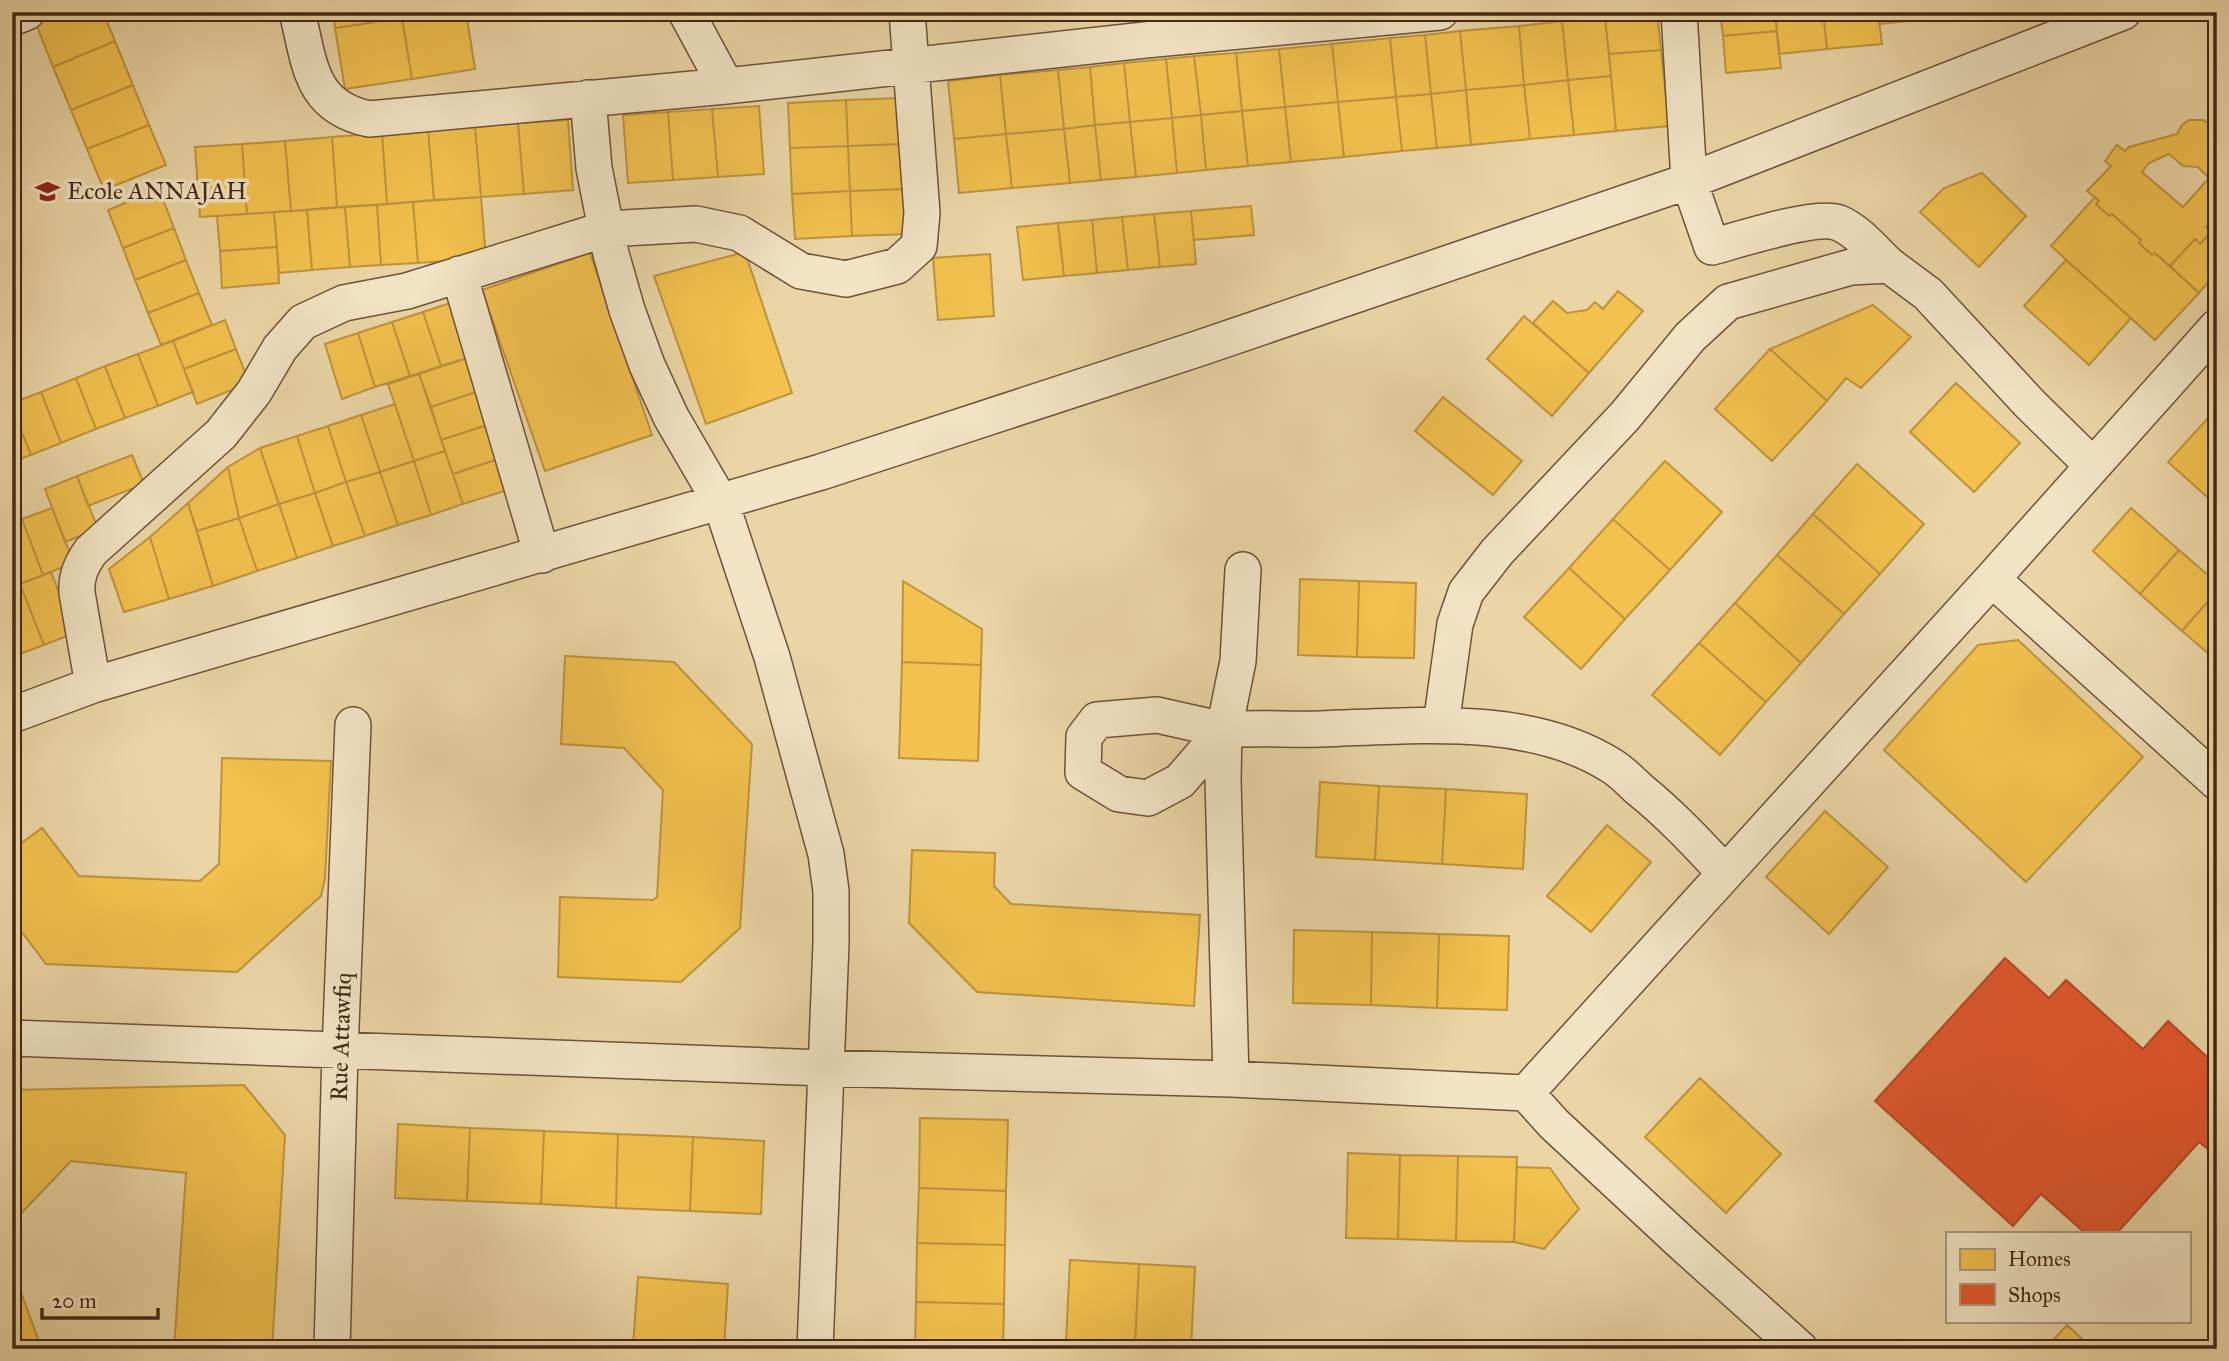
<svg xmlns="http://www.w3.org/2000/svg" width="2229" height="1361" viewBox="0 0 2229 1361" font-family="'IM FELL Great Primer',serif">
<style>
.homes{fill:#f2c14e;stroke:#be933d;stroke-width:2;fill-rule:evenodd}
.shops{fill:#e4572e;stroke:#b44926;stroke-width:2}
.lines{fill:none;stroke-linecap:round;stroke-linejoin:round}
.minor-casing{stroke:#6e5239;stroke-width:38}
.minor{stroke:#f2e4c5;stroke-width:35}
.labels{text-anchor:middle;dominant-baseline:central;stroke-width:7;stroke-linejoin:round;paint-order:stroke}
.poi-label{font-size:24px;fill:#442715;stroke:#f2e4c5;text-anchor:start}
.street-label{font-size:24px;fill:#442715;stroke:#f2e4c5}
</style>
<rect width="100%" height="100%" fill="#ebd5a6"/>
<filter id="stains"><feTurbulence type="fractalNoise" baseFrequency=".00286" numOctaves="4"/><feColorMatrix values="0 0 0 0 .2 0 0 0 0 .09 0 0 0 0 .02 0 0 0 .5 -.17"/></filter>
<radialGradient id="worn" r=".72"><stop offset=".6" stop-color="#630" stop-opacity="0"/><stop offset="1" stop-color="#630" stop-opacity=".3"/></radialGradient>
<path class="homes" d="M65,12H103L115,41L53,67L36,24Z
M333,12H401L402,18L335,28Z
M435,12H466L475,69L412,79L402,18Z
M1657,12L1661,50L1609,54L1605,18Z
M1720,12H1775L1777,31L1723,36Z
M1775,12H1823L1827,49L1779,54Z
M1823,12H1878L1882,44L1827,49Z
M1878,12H1937L1938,18L1879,24Z
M402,18L412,79L345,89L335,28Z
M1605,18L1611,76L1568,80L1562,21Z
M1562,21L1568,80L1524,85L1519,26Z
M1519,26L1524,85L1466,90L1460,31Z
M1460,31L1466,90L1431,94L1425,35Z
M1777,31L1781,68L1726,73L1723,36Z
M1425,35L1431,94L1396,97L1390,38Z
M1390,38L1396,97L1338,102L1332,44Z
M115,41L133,85L71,110L53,67Z
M1332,44L1338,102L1285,107L1279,49Z
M1279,49L1285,107L1242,111L1236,53Z
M1661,50L1669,126L1616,131L1609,54Z
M1236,53L1242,111L1201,115L1194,56Z
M1194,56L1201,115L1172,118L1166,59Z
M1166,59L1172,118L1130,122L1124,63Z
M1124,63L1130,122L1095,125L1090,67Z
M1090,67L1095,125L1064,129L1058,70Z
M1058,70L1064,129L1006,134L1000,75Z
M1000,75L1006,134L954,139L948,81Z
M1611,76L1616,131L1574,135L1568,80Z
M1568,80L1574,135L1530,139L1524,85Z
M133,85L149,125L87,149L71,110Z
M1524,85L1530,139L1471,145L1466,90Z
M1466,90L1471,145L1437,148L1431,94Z
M1431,94L1437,148L1402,151L1396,97Z
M1396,97L1402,151L1344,157L1338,102Z
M902,98L904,144L848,146L846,100Z
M846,100L848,146L790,148L788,103Z
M1338,102L1344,157L1291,162L1285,107Z
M759,106L764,174L718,177L712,109Z
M1285,107L1291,162L1248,166L1242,111Z
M712,109L718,177L673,180L668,112Z
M1242,111L1248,166L1206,170L1201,115Z
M668,112L673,180L628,183L623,115Z
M1201,115L1206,170L1177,173L1172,118Z
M1172,118L1177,173L1136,177L1130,122Z
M568,120L573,190L524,194L518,123Z
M2189,120H2203L2210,125L2217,141V215L2206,227L2211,232L2200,244L2195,239L2170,266L2155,253L2152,255L2139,243L2141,240L2112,214L2109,216L2096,204L2099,201L2087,191L2111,166L2105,161L2117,145L2125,151L2129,147L2177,134L2182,125ZM2169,154L2183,166L2198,167L2209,178L2183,207L2142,172L2149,163Z
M1130,122L1136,177L1101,180L1095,125Z
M518,123L524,194L481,197L475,126Z
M149,125L166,165L104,190L87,149Z
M1095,125L1101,180L1070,183L1064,129Z
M475,126L481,197L434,200L428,130Z
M1064,129L1070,183L1012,188L1006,134Z
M428,130L434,200L387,204L382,133Z
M382,133L387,204L337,207L332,137Z
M1006,134L1012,188L959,193L954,139Z
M332,137L337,207L291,211L285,141Z
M285,141L291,211L247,214L242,144Z
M242,144L247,214L200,217L195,147Z
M904,144L906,189L850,191L848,146Z
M848,146L850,191L792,194L790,148Z
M1982,173L2026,216L1979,267L1920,212L1944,188Z
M159,189L174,228L123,248L108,210Z
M906,189L909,234L852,236L850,191Z
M850,191L852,236L795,239L792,194Z
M481,197L486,258L418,263L413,202Z
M2095,197L2099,201L2096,204L2109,216L2112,214L2141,240L2139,243L2152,255L2155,253L2199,293L2155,340L2051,246Z
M413,202L418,263L381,265L377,205Z
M377,205L381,265L350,267L345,207Z
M1251,206L1254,235L1194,240L1191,211Z
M345,207L350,267L312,270L307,210Z
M307,210L312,270L279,273L274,212Z
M1191,211L1196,264L1160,267L1154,214Z
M274,212L277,247L220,251L217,216Z
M1154,214L1160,267L1128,270L1122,217Z
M2217,215V272L2199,293L2170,266L2195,239L2200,244L2211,232L2206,227Z
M1122,217L1128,270L1097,273L1092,220Z
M1092,220L1097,273L1064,276L1058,223Z
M1058,223L1064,276L1023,280L1017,227Z
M174,228L186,260L135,280L123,248Z
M277,247L279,283L222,288L220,251Z
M745,252L792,393L706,424L654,276Z
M590,253L652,435L545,471L482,290Z
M990,254L994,316L938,320L933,258Z
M186,260L199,293L148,313L135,280Z
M2066,260L2131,318L2089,365L2024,306Z
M1618,291L1643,311L1589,373L1533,323L1553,301L1567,313L1587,310L1595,302L1603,309Z
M199,293L212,325L161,345L148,313Z
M456,301L474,356L441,366L423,312Z
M1873,305L1911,337L1861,388L1846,378L1827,401L1770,349Z
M423,312L441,366L410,376L392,322Z
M1524,316L1589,373L1552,416L1487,359Z
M225,320L236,349L184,369L173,341Z
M392,322L410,376L375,387L358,333Z
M358,333L375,387L342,399L325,344Z
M173,341L193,392L158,406L138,354Z
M236,349L249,383L197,404L184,369Z
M1770,349L1827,401L1772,461L1715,409Z
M138,354L158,406L125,418L105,366Z
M474,356L485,389L431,407L419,374Z
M105,366L125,418L96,429L76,378Z
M419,374L445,451L414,461L388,384Z
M76,378L96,429L61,443L41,392Z
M1956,383L2020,443L1974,492L1910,432Z
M485,389L496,422L441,440L431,407Z
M41,392L61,443L31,455L12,408V403Z
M1443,397L1522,461L1493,495L1415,431Z
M395,404L414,461L380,472L361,415Z
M12,408L31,455L12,462Z
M2217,408V506L2168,462Z
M361,415L380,472L346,482L328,426Z
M496,422L507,456L453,474L441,440Z
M328,426L346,482L315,493L297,436Z
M297,436L315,493L279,504L260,448Z
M260,448L279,504L239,518L228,467Z
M445,451L463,504L431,515L414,461Z
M132,455L144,484L88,506L77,476Z
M507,456L517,487L463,504L453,474Z
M414,461L431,515L398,525L380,472Z
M1665,461L1722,512L1670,570L1613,519Z
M1857,464L1924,524L1880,574L1813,514Z
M228,467L239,518L197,531L188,503Z
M380,472L398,525L365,536L346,482Z
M77,476L98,529L65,542L45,489Z
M346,482L365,536L333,546L315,493Z
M315,493L333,546L297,558L279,504Z
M188,503L213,586L169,599L150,537Z
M279,504L297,558L257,571L239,518Z
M52,508L74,563L43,575L22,519Z
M2131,508L2179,550L2140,594L2093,551Z
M1813,514L1880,574L1844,614L1777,555Z
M239,518L257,571L213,586L197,531Z
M22,519L43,575L12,587V523Z
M1613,519L1670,570L1625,619L1569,568Z
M150,537L169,599L124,612L109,569Z
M2179,550L2217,583V591L2182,631L2140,594Z
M1777,555L1844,614L1801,663L1735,603Z
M1569,568L1625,619L1581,669L1524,617Z
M51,572L75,633L44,645L20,584Z
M1300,579L1359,581L1357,657L1298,655Z
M903,581L982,629L981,665L902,662Z
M1359,581L1416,583L1414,658L1357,657Z
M20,584L44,645L12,657V587Z
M2217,591V661L2182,631Z
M1735,603L1801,663L1766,702L1699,643Z
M2018,640L2143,757L2026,882L1884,750L1978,645Z
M1699,643L1766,702L1720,755L1652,695Z
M565,656L674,662L752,744L740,928L681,982L558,977L560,897L653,900L657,897L663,790L624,748L561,744Z
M902,662L981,665L978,761L899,758Z
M222,758L331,761L325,878L321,896L237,972L46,964L12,919V850L42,828L79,876L200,881L219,864Z
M1320,782L1379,786L1375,860L1316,857Z
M1379,786L1446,789L1442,864L1375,860Z
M1446,789L1527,794L1523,869L1442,864Z
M1825,811L1888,867L1829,934L1766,877Z
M1607,825L1651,862L1591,932L1547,896Z
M912,850L995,853L994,886L1011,904L1200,915L1194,1006L977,992L909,923Z
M1294,930L1372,932L1371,1005L1293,1003Z
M1372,932L1439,934L1437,1008L1371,1005Z
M1439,934L1509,936L1507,1010L1437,1008Z
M1700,1078L1781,1154L1726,1213L1645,1137Z
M244,1085L285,1135L272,1349H174L186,1173L71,1161L12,1223V1090Z
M920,1118L1008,1120L1006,1191L919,1188Z
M398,1124L470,1128L467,1201L395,1198Z
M470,1128L544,1131L541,1204L467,1201Z
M544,1131L618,1134L616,1208L541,1204Z
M618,1134L693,1137L690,1211L616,1208Z
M693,1137L764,1141L761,1214L690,1211Z
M1348,1153L1400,1155L1398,1239L1346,1238Z
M1400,1155L1458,1156L1456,1241L1398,1239Z
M1458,1156L1517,1157L1514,1242L1456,1241Z
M1517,1167L1550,1168L1579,1209L1544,1249L1514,1242Z
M919,1188L1006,1191L1005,1245L917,1243Z
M917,1243L1005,1245L1004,1304L916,1302Z
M1070,1260L1139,1264L1135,1345L1066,1342Z
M1139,1264L1195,1267L1191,1348L1135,1345Z
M12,1269L42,1349H12Z
M638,1277L728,1284L724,1349L633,1346Z
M916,1302L1004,1304L1003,1349H915Z
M2067,1325L2093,1349H2045Z
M427,1342L516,1345V1349H427Z"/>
<path class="shops" d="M2005,958L2049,998L2066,980L2143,1049L2168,1021L2217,1066V1151L2214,1154L2199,1142L2117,1233H2085L2041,1194L2013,1226L1875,1101Z"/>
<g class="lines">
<defs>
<path id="minor" d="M297,12C310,63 309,106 369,119L726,86L1145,40L1440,12
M686,12L726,86
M1679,12L1689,181L1712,247C1738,240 1817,214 1839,223C1858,231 1874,251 1889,265
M12,18L27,12
M588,98L594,168L611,254L627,310L647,365L671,417L721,503L772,657L826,854L831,891V943L815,1349
M459,274L542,555
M1992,579L2217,782
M93,685L77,593C76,576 81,565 91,551L221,434L254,392L280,348L303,322L344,303L407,291L606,229L696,224L739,233L801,271L846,279L897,266L919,246L922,213L907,12
M12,715L93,685L821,472L1197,349L1689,181L2123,12
M1441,725L1455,624L1466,592L1497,552L1625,416L1690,337L1728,302L1851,267L1889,265L1928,294L2030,404L2092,465
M1224,730L1180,781L1148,798L1119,794L1083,772L1084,737L1097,720L1157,715L1224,730L1238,661L1243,570
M12,1038L825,1068L1231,1079L1526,1093L1554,1124L1684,1245L1800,1349
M1231,1079L1223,780L1224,730C1256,727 1287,730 1320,729C1413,726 1529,713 1612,766C1622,772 1631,782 1640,790C1671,815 1697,843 1724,872
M1526,1093L1992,579L2217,327
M332,1349L340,1052L353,725"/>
</defs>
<use href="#minor" class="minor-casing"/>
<use href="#minor" class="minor"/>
</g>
<defs>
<symbol id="school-bare" viewBox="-9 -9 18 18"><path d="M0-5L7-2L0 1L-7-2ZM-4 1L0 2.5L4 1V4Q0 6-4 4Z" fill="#8f2418" stroke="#f2e4c5" stroke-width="2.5" paint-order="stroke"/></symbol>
</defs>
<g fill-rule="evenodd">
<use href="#school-bare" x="30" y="174" width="35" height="35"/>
</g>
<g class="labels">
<g class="poi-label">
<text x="67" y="191">Ecole ANNAJAH</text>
</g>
<g class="street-label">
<text transform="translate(341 1037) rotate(-88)">Rue Attawfiq</text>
</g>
</g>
<rect width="2229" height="1361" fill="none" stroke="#ebd5a6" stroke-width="42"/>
<rect x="14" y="14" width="2201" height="1333" fill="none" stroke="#442715" stroke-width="3.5"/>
<rect x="21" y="21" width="2187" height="1319" fill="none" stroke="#442715" stroke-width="2"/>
<rect x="1946" y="1232" width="245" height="91" fill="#f2e4c5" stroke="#ac987f" stroke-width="2"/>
<rect x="1960" y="1249" width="35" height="21" fill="#f2c14e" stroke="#ac987f" stroke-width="2"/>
<text x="2008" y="1266" font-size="21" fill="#442715">Homes</text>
<rect x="1960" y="1284" width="35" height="21" fill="#e4572e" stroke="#ac987f" stroke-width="2"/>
<text x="2008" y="1302" font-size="21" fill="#442715">Shops</text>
<path d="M42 1308v10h116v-10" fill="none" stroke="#442715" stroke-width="3.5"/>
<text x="52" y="1308" font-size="21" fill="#442715" stroke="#f2e4c5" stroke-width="5" paint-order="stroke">20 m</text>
<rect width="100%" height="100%" filter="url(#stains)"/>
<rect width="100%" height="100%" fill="url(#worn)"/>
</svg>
